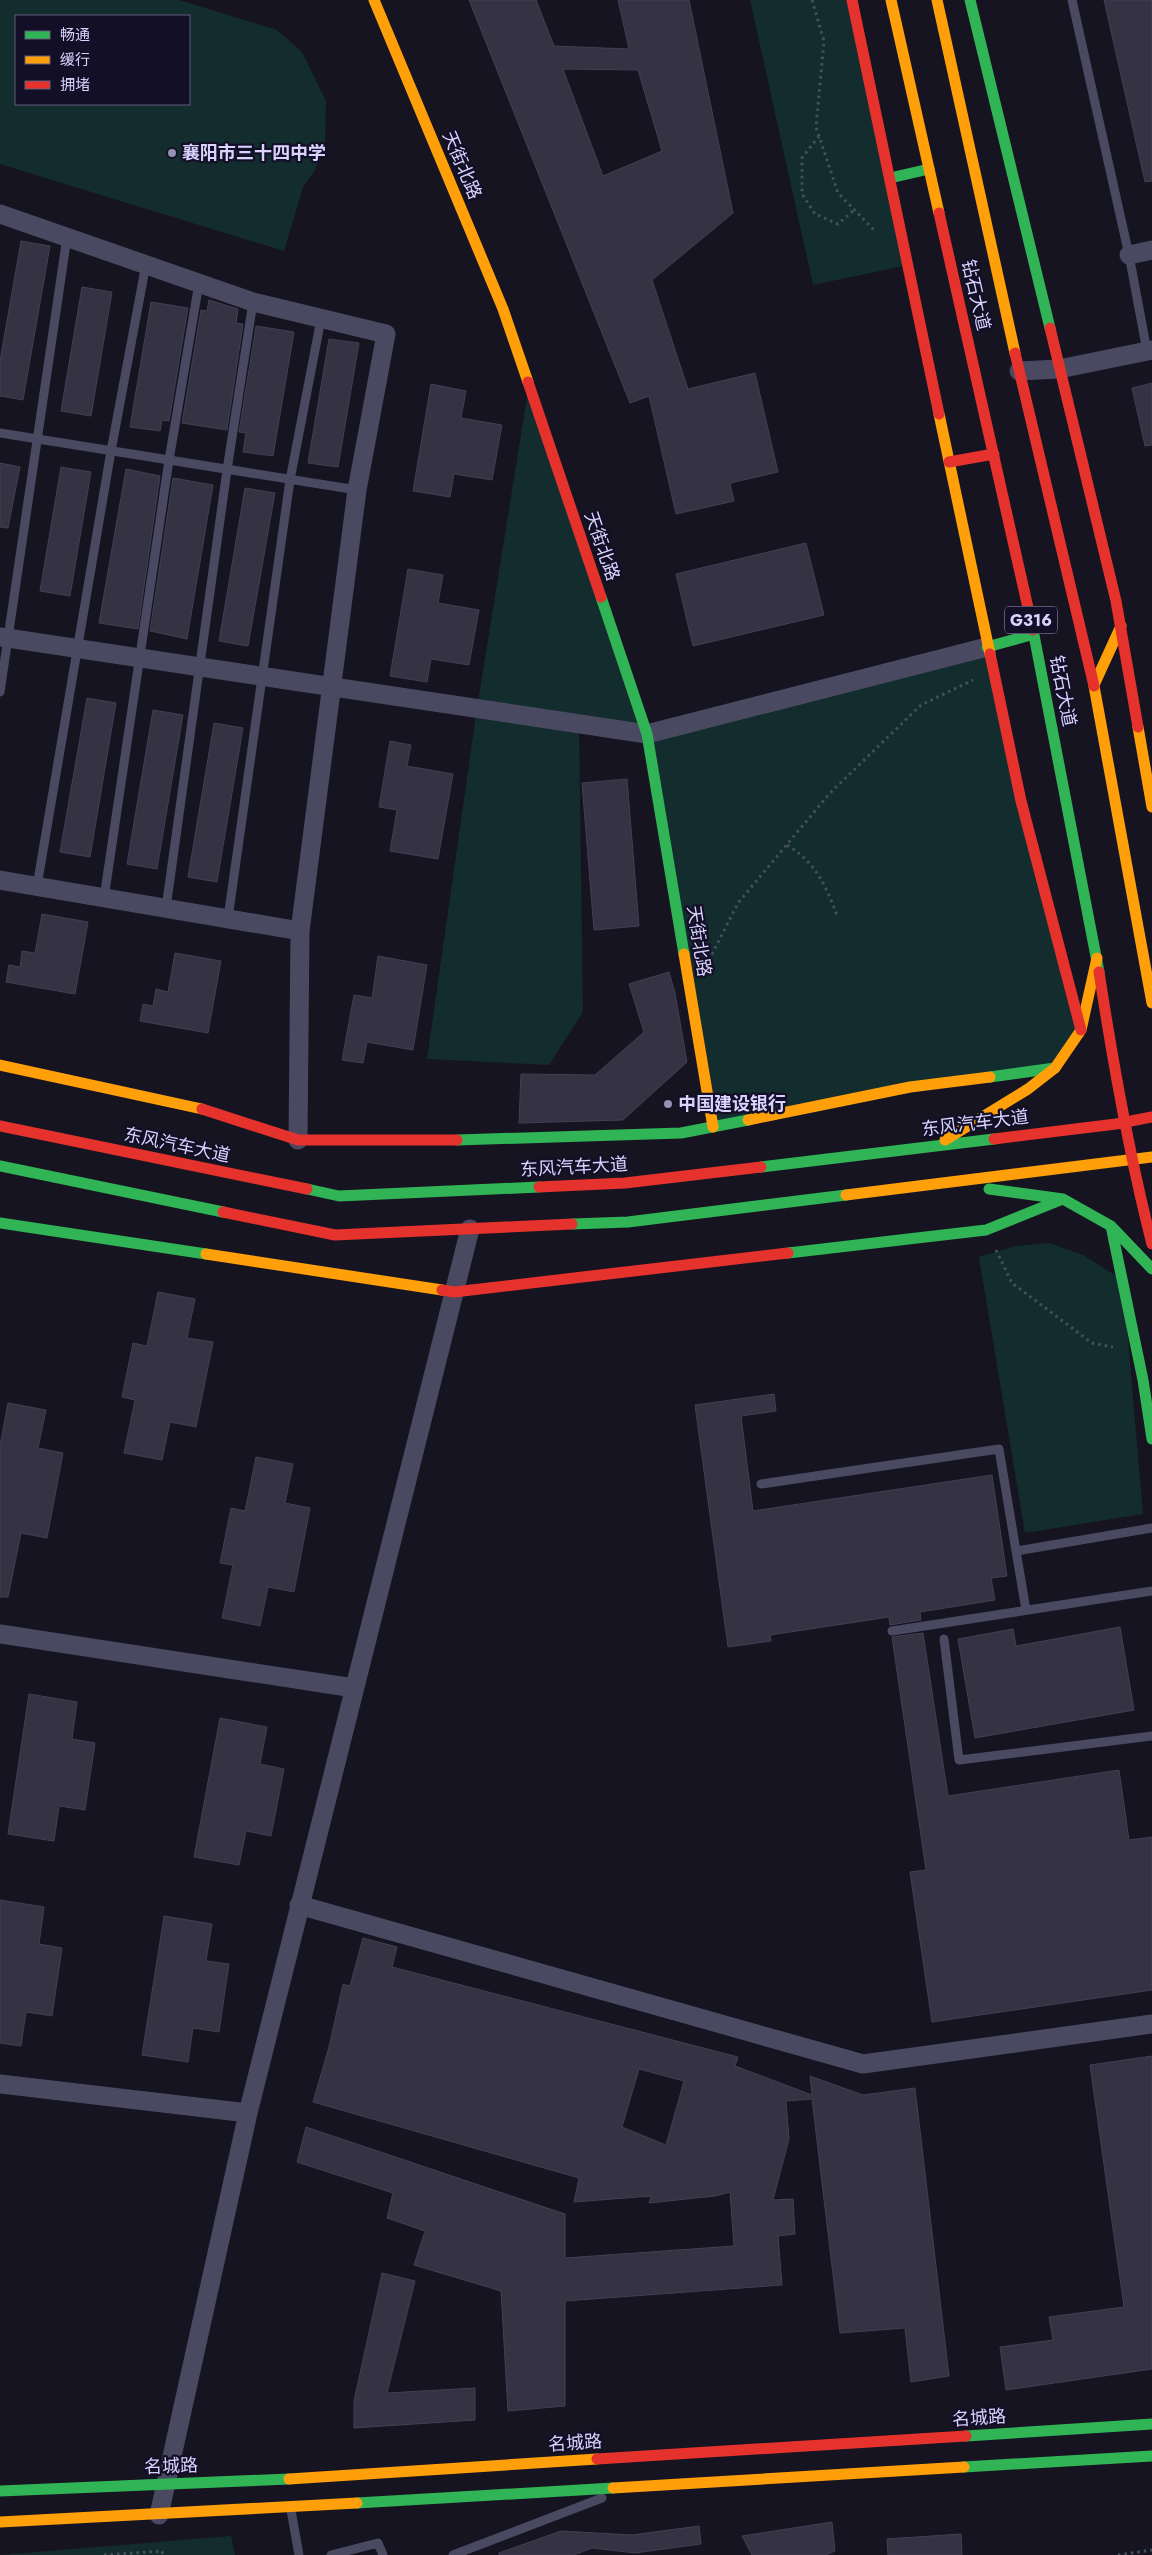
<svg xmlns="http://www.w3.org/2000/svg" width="1152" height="2555" viewBox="0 0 1152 2555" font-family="Jost,'Noto Sans SC',sans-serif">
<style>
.green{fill:#132c2d;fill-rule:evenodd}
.building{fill:#343243;stroke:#433f54;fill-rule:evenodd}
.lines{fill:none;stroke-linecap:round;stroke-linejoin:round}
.path{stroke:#44505f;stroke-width:3;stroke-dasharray:2.5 4;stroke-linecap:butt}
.lane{stroke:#4a4962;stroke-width:9}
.street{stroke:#4a4962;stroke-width:19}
.fast{stroke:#30b455;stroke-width:11}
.slow{stroke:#ff9f0a;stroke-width:11}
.jam{stroke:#e5322d;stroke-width:11}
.poi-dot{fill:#9591b1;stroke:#130f26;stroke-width:2}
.labels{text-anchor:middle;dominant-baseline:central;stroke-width:4.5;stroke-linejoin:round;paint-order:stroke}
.shield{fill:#130f26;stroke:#9e99be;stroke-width:1}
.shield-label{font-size:16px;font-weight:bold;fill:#d9d4ff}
.poi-label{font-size:18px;font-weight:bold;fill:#d9d4ff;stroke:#130f26;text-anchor:start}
.street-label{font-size:18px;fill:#d9d4ff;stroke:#130f26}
</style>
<rect width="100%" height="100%" fill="#161421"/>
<path class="green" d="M0,0H179L277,30L302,52L326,101L325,145L315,170L303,187L284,251L0,164ZM189,16V104H16V16Z
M750,0H851L908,265L813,285Z
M529,385L647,733L987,647L1081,1030L1055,1068L713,1127L647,734L579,724L583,1012L549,1065L427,1059L477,708Z
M1050,1243L1083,1255L1123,1280L1143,1514L1025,1533L979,1257L1015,1246Z
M231,2536L235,2555H0Z"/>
<path class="building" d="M469,0H536L554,46L629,49L618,0H689L733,213L652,280L688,389L755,373L778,472L730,483L734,501L676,514L649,396L630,403ZM563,69L638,70L662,151L603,176Z
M1104,0H1152V181L1145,182Z
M21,241L50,246L23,400L0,396V361Z
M82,287L112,292L91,416L61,411Z
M209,300L238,309L236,323L243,324L227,430L182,423L201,310L207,311Z
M151,302L188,308L169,421L162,420L160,431L130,427Z
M256,326L294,332L273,456L243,452L246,433L239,432Z
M329,339L359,343L338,467L308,463Z
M1152,383V445L1145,446L1132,388Z
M431,384L466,391L461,418L502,425L492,480L454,474L450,497L413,491Z
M0,463L20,467L8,528L0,527Z
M61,467L91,472L70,596L40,591Z
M126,469L160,476L138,629L99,623Z
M173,478L213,485L187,639L150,631Z
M245,488L275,493L248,646L219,641Z
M806,543L824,615L693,646L676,574Z
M408,569L443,575L438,603L479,610L469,665L431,659L427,682L390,676Z
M87,698L116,703L90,857L60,852Z
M153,710L183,715L157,869L127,864Z
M214,723L243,728L217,882L188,877Z
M390,741L411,745L407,766L453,774L438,859L390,851L397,810L379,807Z
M627,779L639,926L594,930L582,783Z
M42,914L88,922L75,994L6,982L9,965L20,967L22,951L35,953Z
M175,953L221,961L208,1033L140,1021L143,1004L153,1006L156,989L168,992Z
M378,956L427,965L413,1050L367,1042L363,1063L342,1060L354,995L372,998Z
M669,972L675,993L687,1062L623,1120L519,1123L521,1074L595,1075L644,1032L629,984Z
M158,1292L195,1299L187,1338L213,1342L196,1427L170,1422L162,1460L124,1453L135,1400L122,1397L133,1343L147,1346Z
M774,1394L776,1411L741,1416L753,1511L992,1475L1007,1576L991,1578L995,1600L920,1612L921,1620L890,1625L889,1617L770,1635L771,1641L728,1647L695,1405Z
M8,1403L46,1410L38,1448L63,1453L47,1538L21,1533L8,1597H0V1446Z
M256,1457L293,1464L285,1503L310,1508L294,1592L268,1587L260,1626L222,1618L233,1565L220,1563L231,1508L245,1511Z
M1120,1627L1134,1710L975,1738L958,1639L1013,1629L1016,1646Z
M923,1633L948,1796L1119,1770L1129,1840L1152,1837V1990L932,2022L910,1872L926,1870L892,1637Z
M29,1694L77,1702L72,1739L95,1743L85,1810L59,1806L54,1841L8,1834Z
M220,1718L267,1727L260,1764L284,1769L271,1836L246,1831L239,1865L194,1857Z
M0,1900L44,1907L39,1944L62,1948L52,2016L26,2012L21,2046L0,2043Z
M164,1916L212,1924L206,1961L229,1964L219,2032L193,2028L188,2062L142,2055Z
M363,1938L397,1947L392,1967L738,2057L735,2066L812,2095L810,2076L863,2095L915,2088L949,2376L911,2382L905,2328L840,2333L812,2099L786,2101L789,2139L773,2200L793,2199L795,2234L778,2236L782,2285L565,2301V2406L508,2411L501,2291L414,2265L425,2231L387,2218L393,2193L297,2162L306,2127L565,2214V2258L734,2246L730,2192L715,2196L649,2203L651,2196L574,2202L579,2178L313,2102L329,2047L343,1984L350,1986ZM639,2069L684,2081L666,2145L622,2127Z
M1152,2056V2369L1006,2390L1000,2347L1053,2340L1049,2317L1124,2307L1090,2065Z
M382,2273L415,2281L387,2393L475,2388V2420L354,2428V2401Z
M832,2522L835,2551L826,2555H752L742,2536Z
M699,2526L701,2544L635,2553L592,2548L574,2555H499V2553L561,2531L632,2535Z
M961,2534L962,2555H888L887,2539Z"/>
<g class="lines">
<path class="path" d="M812,0L824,41L816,127L838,193L876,232
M819,136L802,158V194L815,214L838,224L854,210
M787,845C815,862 825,884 837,915
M709,960L738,903L830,793L921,705L973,680
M996,1250L1012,1283L1092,1343L1113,1347
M104,2555L162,2551L163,2555
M1118,2555L1152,2550"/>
<path class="lane" d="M1072,0L1129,255L1147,351
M0,433L357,490
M0,692L67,237
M37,886L111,451L146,264
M104,898L169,460L199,283
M166,908L227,470L253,302
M228,918L290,480L321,319
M761,1484L999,1449L1016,1551L1152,1528
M1016,1551L1026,1610
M892,1631L1152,1591
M944,1639L959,1760L1152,1736
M291,2510L299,2555
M331,2555L378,2543L383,2555
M453,2555L602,2498"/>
<path class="street" d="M0,214L253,302L386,334L357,490L300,931L298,1140
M1129,255L1152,250
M1019,371L1059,369L1152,350
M0,637L647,734L987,647
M0,880L300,931
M0,1634L354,1688
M299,1905L863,2064L1152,2024
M0,2084L248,2113
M159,2515L248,2113L470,1229"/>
<path class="fast" d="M970,0L1050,328
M890,178L929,169
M601,597L647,734L684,954
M1033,630L1099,972
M987,647L1034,634
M990,1077L1055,1068
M457,1140L681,1133L748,1120
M0,1166L223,1212
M761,1167L994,1139
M307,1189L339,1196L539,1187
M989,1189L1063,1199L1111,1226L1152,1269
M0,1223L206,1254
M572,1224L628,1222L846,1195
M1111,1226L1143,1380L1152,1439
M788,1253L986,1230L1063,1199
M966,2436L1152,2424
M964,2467L1152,2456
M0,2491L289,2479
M357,2503L613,2488"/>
<path class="slow" d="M374,0L503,309L528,382
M891,0L939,213
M937,0L1015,353
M939,414L990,654
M1094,685L1121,626
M1094,686L1152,1003
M1138,727L1152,807
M684,954L713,1127
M0,1065L202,1109
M748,1120L910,1087L990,1077
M945,1140L1028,1089L1055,1068L1081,1030L1097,958
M846,1195L1152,1157
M206,1254L442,1290
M289,2479L597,2459
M613,2488L964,2467
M0,2522L357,2503"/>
<path class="jam" d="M852,0L939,414
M939,213L1033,630
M1050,328L1116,601L1138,727
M1015,353L1094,686
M528,382L601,597
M949,462L994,454
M990,654L1021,801L1081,1030
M1099,972C1113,1063 1129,1155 1152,1244
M202,1109L298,1140H457
M0,1126L307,1189
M994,1139L1116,1124L1152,1117
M539,1187L625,1183L761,1167
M223,1212L335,1235L572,1224
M442,1290L454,1292L788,1253
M597,2459L966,2436"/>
</g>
<g class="poi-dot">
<circle cx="172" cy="153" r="5"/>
<circle cx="668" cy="1104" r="5"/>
</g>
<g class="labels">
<rect class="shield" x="1005" y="606.5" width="52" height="27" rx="4"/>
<g class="shield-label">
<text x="1031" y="620">G316</text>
</g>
<g class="poi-label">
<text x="182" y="153">襄阳市三十四中学</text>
<text x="678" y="1104">中国建设银行</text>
</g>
<g class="street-label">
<text transform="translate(462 165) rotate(67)">天街北路</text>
<text transform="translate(976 295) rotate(77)">钻石大道</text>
<text transform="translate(602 546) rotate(71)">天街北路</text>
<text transform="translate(1063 691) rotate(79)">钻石大道</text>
<text transform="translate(699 941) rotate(81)">天街北路</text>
<text transform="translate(975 1123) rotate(-7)">东风汽车大道</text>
<text transform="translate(177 1145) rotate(12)">东风汽车大道</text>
<text transform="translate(574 1167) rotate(-3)">东风汽车大道</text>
<text transform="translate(979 2418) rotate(-4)">名城路</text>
<text transform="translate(575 2443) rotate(-4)">名城路</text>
<text transform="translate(171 2466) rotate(-2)">名城路</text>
</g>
</g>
<rect x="15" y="15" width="175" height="90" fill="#130f26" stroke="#625e7d"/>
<rect x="25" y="31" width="25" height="8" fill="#30b455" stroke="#625e7d"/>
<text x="60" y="40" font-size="15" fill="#d9d4ff">畅通</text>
<rect x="25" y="56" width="25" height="8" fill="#ff9f0a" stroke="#625e7d"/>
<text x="60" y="65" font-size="15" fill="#d9d4ff">缓行</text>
<rect x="25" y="81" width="25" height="8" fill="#e5322d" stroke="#625e7d"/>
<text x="60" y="90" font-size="15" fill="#d9d4ff">拥堵</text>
</svg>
